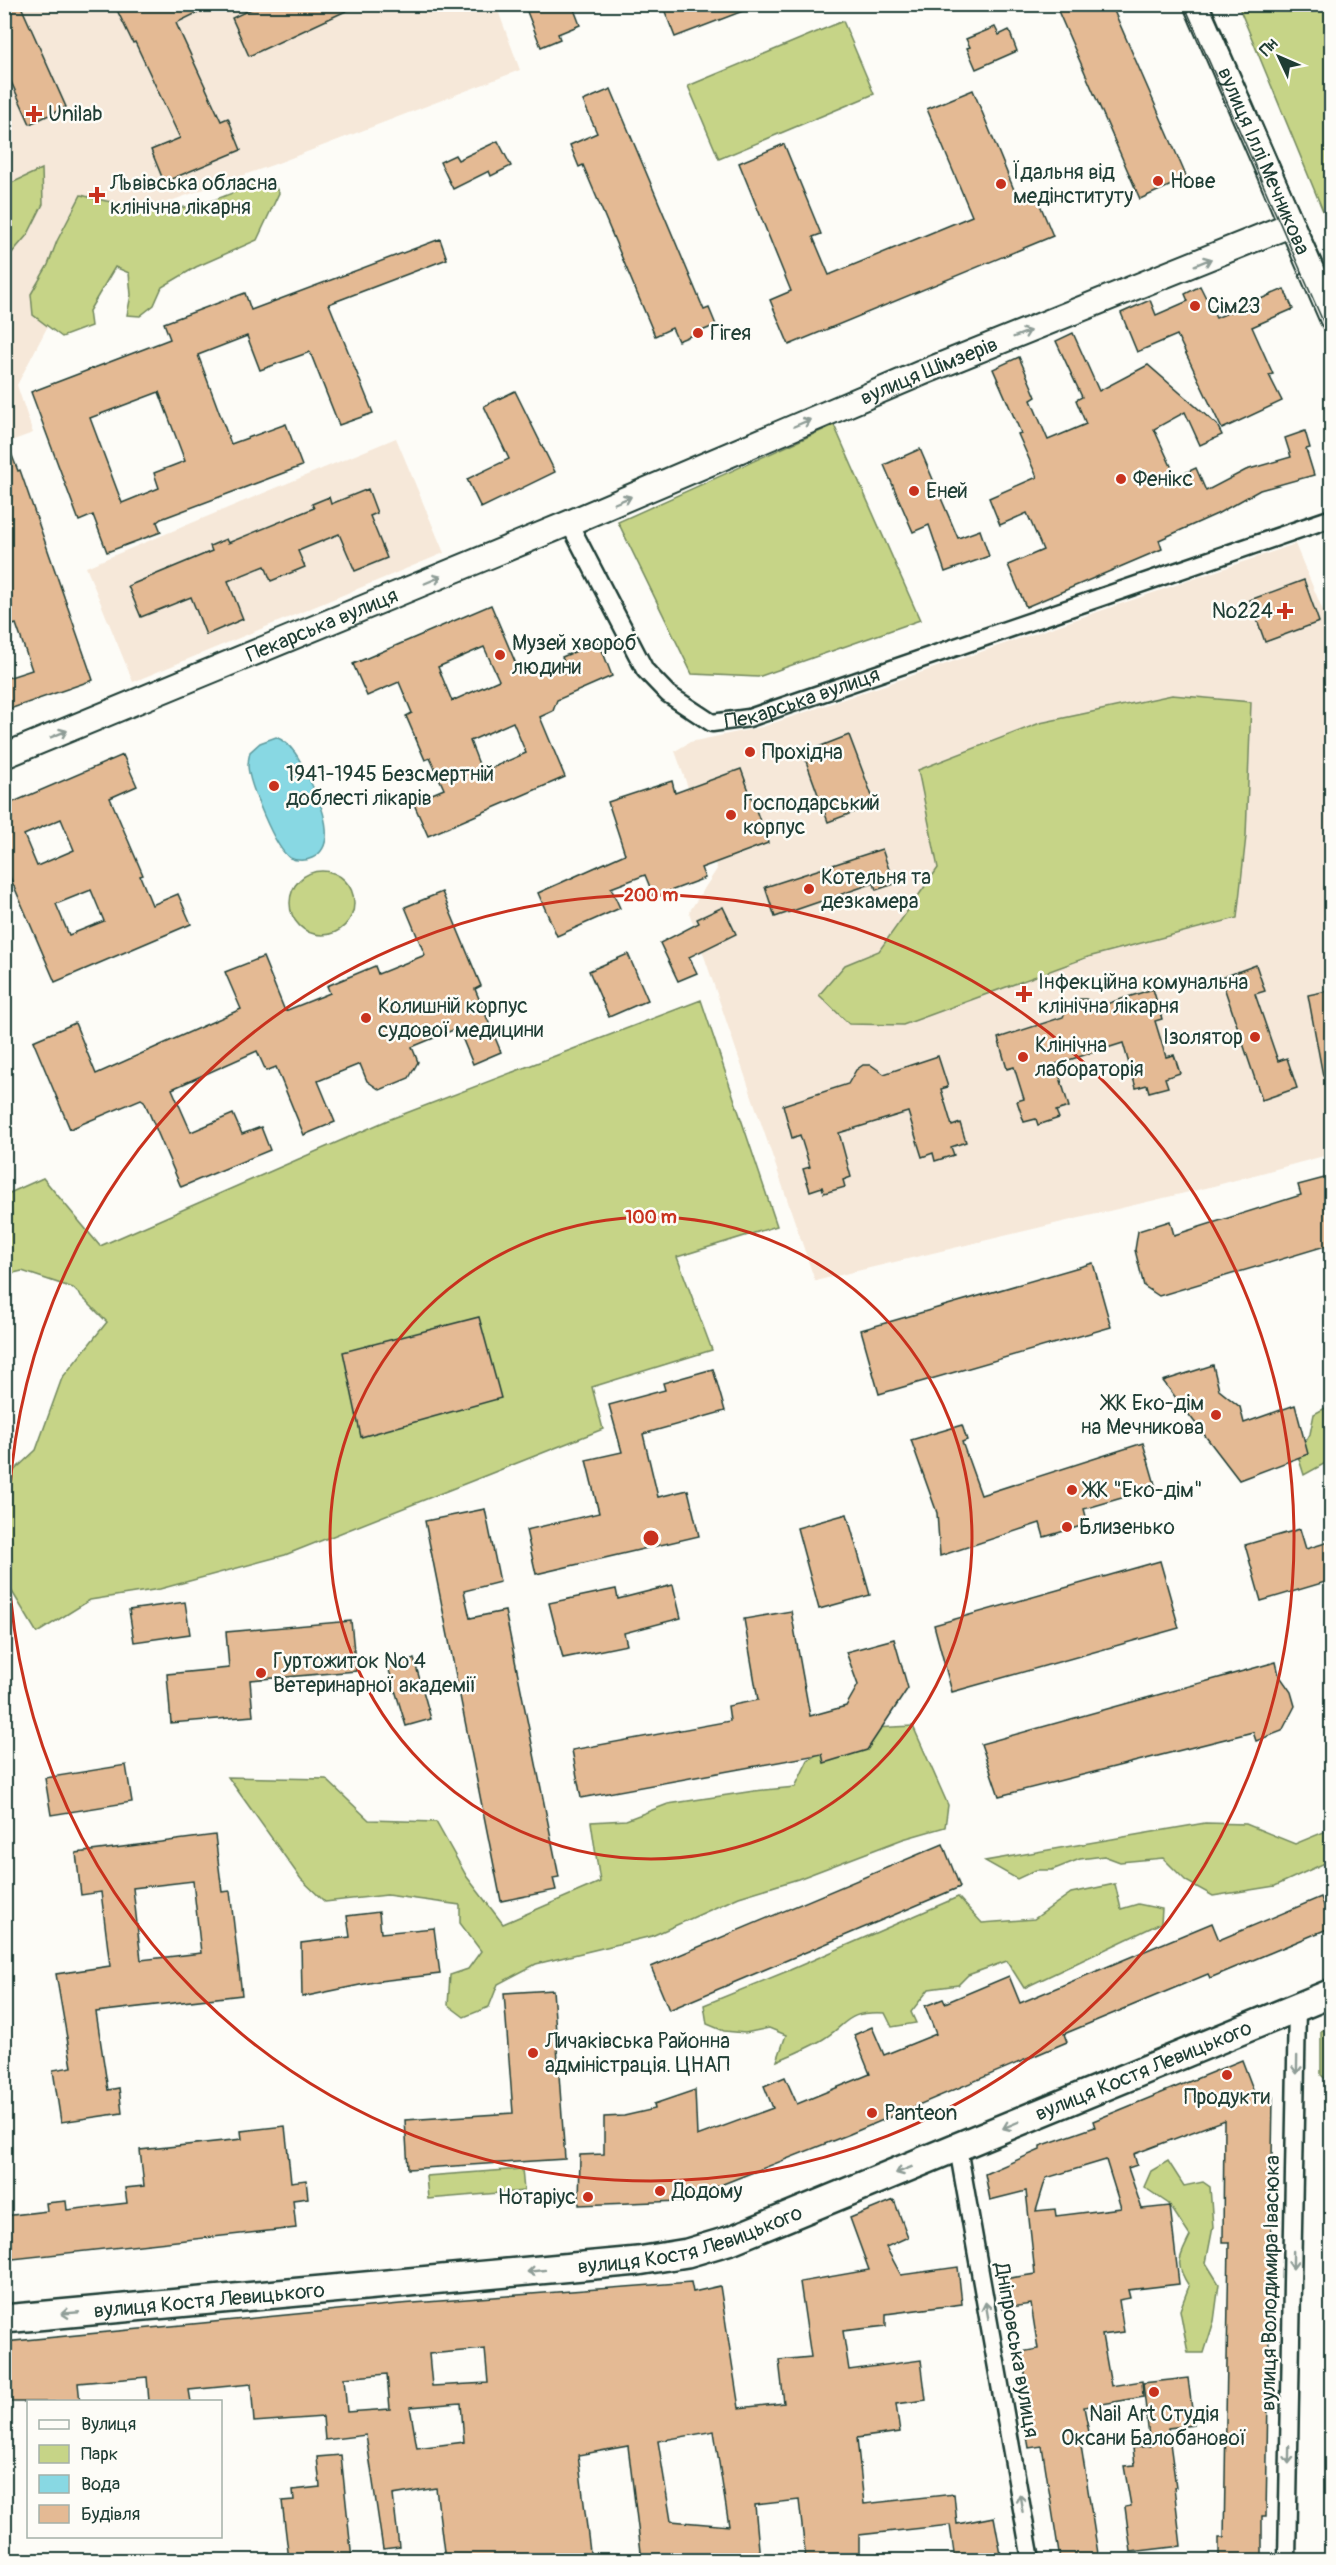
<svg xmlns="http://www.w3.org/2000/svg" width="1336" height="2565" font-family="Pangolin,sans-serif">
<style>
.built{fill:#f6e8d9}
.green{fill:#c6d487;stroke:#72885e;stroke-width:1.5}
.water{fill:#88d8e3;stroke:#5e9a9d;stroke-width:1.5}
.building{fill:#e4ba94;stroke:#1f3d34;stroke-width:1.5;fill-rule:evenodd}
.lines{fill:none;stroke-linecap:round;stroke-linejoin:round}
.street-casing{stroke:#1f3d34;stroke-width:21}
.secondary-casing{stroke:#1f3d34;stroke-width:28}
.primary-casing{stroke:#1f3d34;stroke-width:32}
.street{stroke:#fdfcf7;stroke-width:16}
.secondary{stroke:#fdfcf7;stroke-width:24}
.primary{stroke:#fdfcf7;stroke-width:27}
.tram{stroke:#1f3d34;stroke-width:1.5}
.oneway{stroke:#8e9c96}
.ring{fill:none;stroke:#c8321e;stroke-width:3}
.poi-dot{fill:#c8321e;stroke:#fdfcf7;stroke-width:2}
.labels{text-anchor:middle;stroke-width:5;stroke-linejoin:round;paint-order:stroke}
.poi-label{font-size:21px;fill:#1f3d34;stroke:#fdfcf7;text-anchor:start}
.street-label{font-size:21px;fill:#1f3d34;stroke:#fdfcf7}
.centre{fill:#c8321e;stroke:#fdfcf7;stroke-width:3}
.ring-label{font-size:18px;text-anchor:middle;font-weight:bold;fill:#c8321e;stroke:#fdfcf7;stroke-width:5;stroke-linejoin:round;paint-order:stroke}
</style>
<rect width="100%" height="100%" fill="#fdfcf7"/>
<filter id="ink" filterUnits="userSpaceOnUse"><feTurbulence type="fractalNoise" baseFrequency=".0167" numOctaves="2"/><feDisplacementMap in="SourceGraphic" scale="12" xChannelSelector="R" yChannelSelector="G"/><feConvolveMatrix kernelMatrix="1 2 1 2 8 2 1 2 1" color-interpolation-filters="sRGB"/></filter>
<g filter="url(#ink)">
<g class="built">
<polygon points="4,5 496,5 520,70 278,163 100,226 17,385 33,433 5,443"/>
<polygon points="396,438 444,553 133,682 86,567"/>
<polygon points="1295,544 1331,630 1331,1154 1210,1187 815,1281 689,912 717,869 675,751 690,742 762,727"/>
</g>
<g class="green">
<polygon points="1238,5 1331,5 1331,231 1323,211"/>
<polygon points="843,21 874,94 719,159 688,86"/>
<polygon points="42,169 43,204 28,234 5,261 5,186"/>
<path d="M270,178L279,193L257,240L196,267L162,287L154,305L140,316L127,315L131,295L129,273L115,267L89,311L91,326L62,337L33,315L31,294L48,265L57,241L81,195C111,203 142,209 173,208C205,208 239,189 270,178Z"/>
<polygon points="834,425 920,620 758,677 692,674 618,522"/>
<polygon points="1172,695 1251,702 1246,836 1237,918 1088,957 903,1025 849,1024 819,995 845,965 879,951 938,868 918,770 1040,723"/>
<circle cx="322" cy="903" r="32"/>
<polygon points="701,1000 777,1226 677,1257 712,1350 592,1387 603,1429 285,1555 160,1589 90,1600 37,1633 5,1580 5,1479 36,1450 62,1378 107,1322 73,1288 22,1271 5,1275 5,1195 43,1178 100,1246 388,1120"/>
<polygon points="1331,1405 1331,1460 1304,1475 1298,1456 1310,1434 1314,1414"/>
<polygon points="913,1726 948,1805 945,1827 903,1839 798,1879 739,1897 652,1936 536,1964 498,1984 489,2007 464,2017 448,2005 450,1975 468,1969 481,1951 460,1923 460,1905 387,1895 325,1902 301,1879 228,1777 326,1779 369,1820 436,1822 467,1877 503,1924 600,1882 591,1822 626,1820 668,1804 754,1791 795,1787 808,1760 829,1747 873,1728"/>
<polygon points="1205,1823 1246,1824 1295,1844 1331,1829 1331,1863 1327,1862 1275,1886 1213,1896 1186,1881 1163,1858 1120,1862 1104,1856 1080,1859 1052,1870 1036,1870 1017,1879 985,1861"/>
<path d="M1115,1884L1121,1909L1138,1904L1162,1909L1161,1923L1024,1988L1007,1961L968,1975L958,1985L929,1989L911,2012L916,2023L892,2027L885,2013C843,2011 850,2024 820,2041C806,2049 791,2055 777,2061L786,2035L769,2028L745,2033L724,2031L707,2024L704,2005L790,1970L958,1897L982,1923L1034,1919L1071,1893Z"/>
<polygon points="1331,2027 1332,2027 1331,2084 1321,2075 1321,2031"/>
<path d="M1168,2161L1184,2186L1203,2182L1210,2187L1213,2227L1206,2263L1219,2284L1214,2321L1204,2353H1188L1180,2310L1189,2286C1174,2263 1179,2259 1190,2236L1169,2204L1144,2187L1151,2171Z"/>
<polygon points="522,2169 524,2191 428,2199 426,2176"/>
</g>
<path class="water" d="M276,737C295,745 302,765 311,783C321,802 339,846 312,858C306,861 296,861 290,858C275,849 249,783 248,766C248,761 249,756 250,752L260,743Z"/>
<g class="building">
<polygon points="4,4 20,4 66,107 30,124 4,66"/>
<polygon points="129,4 215,4 176,23 221,121 228,118 241,150 164,182 151,150 180,138 135,42 133,43 117,10"/>
<polygon points="262,4 361,4 249,56 232,18"/>
<polygon points="524,4 572,4 580,25 558,34 560,39 541,47"/>
<polygon points="662,4 756,4 756,6 675,37"/>
<polygon points="1055,4 1111,4 1187,178 1140,199"/>
<polygon points="995,27 999,35 1009,30 1017,51 976,69 967,48 970,47 966,39"/>
<polygon points="611,89 704,310 709,308 716,325 678,341 672,328 655,336 583,165 579,167 570,145 597,133 583,101"/>
<polygon points="973,90 1017,197 1034,190 1053,236 789,345 770,300 791,291 739,163 784,144 821,234 813,237 829,275 972,216 927,109"/>
<polygon points="498,141 511,166 491,176 489,171 453,189 440,162 455,155 458,160"/>
<path d="M440,239L447,259L329,304L373,413L339,425L310,352L260,370L247,336L198,355L231,444L286,424L302,466L161,519L157,522L161,532L107,552L93,515L79,521L31,392L170,339L164,323L245,293L251,310ZM159,392L185,461L154,473L159,488L122,503L90,418Z"/>
<polygon points="1200,286 1216,318 1284,289 1293,309 1252,327 1273,374 1269,375 1282,401 1222,429 1177,335 1137,352 1121,313 1150,300 1156,315 1188,301 1185,294"/>
<polygon points="1073,333 1099,391 1148,365 1217,425 1222,435 1200,445 1185,412 1154,429 1176,477 1196,468 1206,491 1246,470 1291,457 1285,438 1305,431 1310,448 1306,449 1314,475 1260,490 1217,514 1159,540 1162,549 1026,607 1008,565 1043,550 1027,513 1000,525 989,498 1037,477 1018,434 1021,433 993,369 1019,357 1036,397 1031,400 1048,440 1086,424 1076,400 1082,397 1056,341"/>
<polygon points="515,391 555,472 481,508 467,479 509,459 484,406"/>
<polygon points="6,440 18,471 20,470 93,680 4,711 4,679 32,670 16,624 4,628"/>
<polygon points="920,449 958,538 980,530 989,556 945,572 929,525 913,532 884,465"/>
<polygon points="368,489 377,513 370,516 387,558 355,571 339,534 298,551 305,567 271,581 265,566 228,581 243,619 206,635 191,597 141,617 128,586 212,551 210,546 226,539 228,543 314,508 312,504 329,497 331,504"/>
<polygon points="1304,580 1319,622 1265,642 1250,600"/>
<path d="M491,605L519,671L534,664L569,674L562,657L599,642L612,676L557,700L553,711L540,717L565,777L428,836L413,802L444,789L430,758L425,760L406,716L412,713L399,682L367,696L353,664ZM484,647L499,680L452,701L438,667ZM513,722L526,753L482,772L470,741Z"/>
<polygon points="849,735 875,804 828,822 803,753"/>
<path d="M123,755L137,786L110,798L143,875L140,876L152,905L178,894L191,924L55,982L4,863V806ZM61,819L74,850L37,866L24,835ZM91,890L104,921L69,935L56,904Z"/>
<polygon points="741,769 768,843 701,868 705,878 654,897 645,875 611,888 620,908 557,936 538,893 625,854 608,802 672,781 675,793"/>
<polygon points="882,849 894,884 876,890 874,883 775,917 765,887"/>
<polygon points="442,892 481,986 475,989 501,1052 473,1064 458,1028 412,1047 418,1062 409,1078 380,1090 367,1081 360,1064 318,1081 335,1122 304,1135 276,1067 266,1071 257,1051 172,1089 191,1132 233,1114 242,1134 261,1127 270,1150 181,1187 144,1101 141,1099 70,1129 33,1041 75,1023 96,1074 241,1009 225,972 263,957 285,1011 330,993 327,986 375,966 378,974 425,955 405,907"/>
<polygon points="723,907 736,934 689,957 697,973 678,981 660,943 699,923 697,919"/>
<polygon points="628,954 648,1000 609,1017 589,971"/>
<polygon points="1256,965 1265,991 1255,994 1278,1061 1287,1058 1297,1088 1262,1100 1221,978"/>
<polygon points="1153,989 1162,1019 1155,1021 1166,1057 1174,1055 1180,1073 1165,1078 1168,1087 1149,1092 1147,1085 1136,1088 1123,1043 1056,1064 1069,1107 1056,1111 1059,1118 1038,1125 1036,1119 1024,1122 1017,1101 1024,1099 1014,1067 1007,1069 998,1038 1063,1017 1067,1008 1079,999 1086,999 1100,1006"/>
<polygon points="1332,990 1332,1075 1323,1076 1308,995"/>
<polygon points="938,1056 948,1087 941,1089 952,1126 960,1123 966,1142 951,1147 954,1155 935,1161 933,1153 922,1157 908,1112 839,1133 851,1177 843,1180 845,1187 824,1193 822,1187 810,1191 803,1169 810,1167 800,1135 792,1138 783,1105 848,1084 856,1070 863,1065 871,1065 884,1074"/>
<polygon points="1332,1176 1332,1244 1159,1296 1144,1286 1135,1250 1138,1231 1170,1221 1174,1235 1301,1195 1298,1185"/>
<polygon points="1093,1263 1111,1327 879,1394 861,1330"/>
<polygon points="479,1317 501,1398 361,1437 343,1352"/>
<polygon points="1213,1365 1219,1390 1240,1407 1244,1423 1295,1405 1308,1454 1239,1480 1163,1381"/>
<polygon points="713,1369 725,1411 643,1434 658,1497 688,1490 699,1536 536,1574 526,1530 599,1513 586,1460 622,1452 609,1405 665,1390 663,1383"/>
<polygon points="962,1425 967,1440 962,1442 981,1495 1143,1443 1156,1488 1084,1509 1088,1524 1044,1537 1040,1523 940,1556 937,1513 911,1440"/>
<polygon points="485,1509 500,1582 464,1591 470,1618 505,1611 559,1877 553,1878 556,1890 501,1901 425,1521"/>
<polygon points="847,1514 870,1595 819,1609 797,1528"/>
<polygon points="1300,1529 1306,1549 1332,1541 1332,1580 1261,1601 1245,1545"/>
<polygon points="1160,1561 1179,1628 952,1692 934,1625"/>
<polygon points="673,1585 681,1618 624,1633 627,1645 563,1658 549,1603 616,1589 618,1599"/>
<polygon points="185,1602 190,1634 134,1642 129,1610"/>
<polygon points="791,1611 810,1716 846,1706 858,1685 846,1652 894,1639 908,1688 867,1750 824,1763 822,1754 581,1798 572,1750 730,1721 728,1706 758,1700 744,1619"/>
<polygon points="351,1621 356,1671 250,1680 253,1716 171,1723 167,1674 229,1668 226,1632"/>
<polygon points="414,1659 431,1719 406,1726 388,1667"/>
<polygon points="1276,1662 1279,1675 1291,1692 1295,1706 1282,1731 1256,1741 1253,1732 999,1796 981,1744"/>
<polygon points="126,1765 132,1802 51,1815 45,1778"/>
<path d="M215,1835L222,1892L230,1891L242,1995L96,2012L108,2090L119,2088L122,2113L61,2122L53,2070L72,2067L56,1974L110,1966L101,1892L81,1895L76,1853ZM193,1881L201,1953L141,1960L133,1888Z"/>
<polygon points="943,1844 960,1887 669,2010 651,1967"/>
<polygon points="1321,1897 1332,1927 1210,1978 1208,1974 1064,2034 1067,2042 850,2134 680,2201 579,2205 580,2155 604,2154 604,2117 624,2116 655,2109 654,2104 695,2090 697,2136 773,2108 764,2086 785,2077 797,2104 870,2074 854,2035 872,2027 884,2055 936,2034 925,2006 943,1999 945,2003 1009,1976 1020,2003 1212,1923 1219,1940"/>
<polygon points="379,1912 381,1933 434,1928 440,1974 379,1981 302,1997 301,1943 350,1937 347,1916"/>
<polygon points="553,1990 565,2159 408,2169 405,2120 513,2113 504,1993"/>
<path d="M1242,2060L1256,2097H1273L1266,2516H1262V2560H1219V2538H1224L1229,2242H1223L1224,2120L1134,2154L1137,2165L1128,2168L1142,2209L1170,2206L1179,2284L1128,2290L1130,2298L1119,2300L1124,2332L1102,2335L1111,2386L1142,2381L1143,2397L1084,2407L1090,2437L1080,2439L1099,2560H1060L1042,2446L1029,2448L1021,2402L1030,2400L1021,2352L1038,2349L1031,2304L1003,2308L998,2280L1035,2274L1026,2191L990,2200L985,2174L1040,2150V2146L1095,2127L1093,2121ZM1106,2160L1121,2208L1056,2216L1055,2209L1036,2211L1046,2178Z"/>
<polygon points="285,2126 291,2182 306,2180 308,2198 293,2200 296,2228 4,2260 4,2216 47,2211 46,2203 66,2201 67,2210 127,2203 125,2188 144,2186 140,2150 242,2139 241,2131"/>
<path d="M894,2200L908,2237L886,2247L901,2275L958,2267L962,2304L886,2314V2326L843,2331L849,2370L921,2360L926,2400L896,2404L900,2432L857,2438L864,2504L954,2494L957,2524L994,2517L1002,2560H955L950,2525L859,2535V2560H806L799,2500L755,2505L760,2560H642L628,2446L578,2455L591,2560H445L436,2488L393,2495L399,2547L383,2549L366,2435L325,2440L323,2417L254,2422L251,2384L189,2390L191,2402H149L147,2377L78,2383L80,2402H4V2342L400,2304L691,2282L693,2292L720,2286L739,2408L784,2403L779,2360L811,2357L800,2282L869,2270L850,2218ZM485,2349L488,2383L432,2386L429,2354ZM387,2374L390,2409L347,2412L344,2378ZM461,2403L464,2442L417,2448L410,2407ZM714,2431L729,2526L671,2521L658,2441Z"/>
<polygon points="1188,2378 1194,2425 1168,2428 1176,2487 1174,2487 1181,2546 1131,2552 1125,2507 1131,2506 1124,2466 1135,2465 1133,2448 1150,2446 1143,2383"/>
<polygon points="341,2455 352,2560 289,2560 282,2501 294,2500 293,2490 320,2487 317,2457"/>
</g>
<g class="lines">
<defs>
<g id="street">
<path id="s1" d="M569,523L645,670L668,694L712,723L749,718L1332,518"/>
<polyline points="958,2148 1031,2560"/>
<polyline points="1287,2560 1297,2007"/>
</g>
<g id="secondary">
<path id="s2" d="M1196,4L1332,318"/>
<path id="s3" d="M4,756L569,523L924,372L1290,225"/>
</g>
<g id="primary">
<path id="s4" d="M4,2319L638,2261L687,2253L731,2240L1332,1993"/>
</g>
</defs>
<use href="#street" class="street-casing"/>
<use href="#secondary" class="secondary-casing"/>
<use href="#primary" class="primary-casing"/>
<use href="#street" class="street"/>
<use href="#secondary" class="secondary"/>
<use href="#primary" class="primary"/>
<g class="tram">
<polyline points="1184,4 1332,342"/>
<polyline points="1209,4 1332,283"/>
</g>
</g>
<defs><path id="oneway-shaft" d="M-6 0H5M1.5-3L5.5 0L1.5 3" fill="none" stroke-width="1.6" stroke-linecap="round" stroke-linejoin="round" transform="scale(1.5)"/></defs>
<g class="oneway">
<use href="#oneway-shaft" transform="translate(1203 262) rotate(-22)"/>
<use href="#oneway-shaft" transform="translate(1022 334) rotate(-21)"/>
<use href="#oneway-shaft" transform="translate(802 423) rotate(-23)"/>
<use href="#oneway-shaft" transform="translate(623 500) rotate(-23)"/>
<use href="#oneway-shaft" transform="translate(433 580) rotate(-23)"/>
<use href="#oneway-shaft" transform="translate(59 734) rotate(-22)"/>
<use href="#oneway-shaft" transform="translate(1297 2065) rotate(91)"/>
<use href="#oneway-shaft" transform="translate(1011 2125) rotate(157)"/>
<use href="#oneway-shaft" transform="translate(904 2170) rotate(158)"/>
<use href="#oneway-shaft" transform="translate(1293 2260) rotate(91)"/>
<use href="#oneway-shaft" transform="translate(536 2271) rotate(174)"/>
<use href="#oneway-shaft" transform="translate(987 2311) rotate(-100)"/>
<use href="#oneway-shaft" transform="translate(70 2313) rotate(175)"/>
<use href="#oneway-shaft" transform="translate(1289 2455) rotate(91)"/>
<use href="#oneway-shaft" transform="translate(1021 2503) rotate(-100)"/>
</g>
</g>
<g class="ring">
<circle cx="651" cy="1538" r="321"/>
<circle cx="651" cy="1538" r="643"/>
</g>
<g class="poi-dot">
<path d="M31 105h6v6h6v6h-6v6h-6v-6h-6v-6h6z"/>
<circle cx="1158" cy="181" r="6"/>
<circle cx="1001" cy="184" r="6"/>
<path d="M94 186h6v6h6v6h-6v6h-6v-6h-6v-6h6z"/>
<circle cx="1195" cy="306" r="6"/>
<circle cx="698" cy="333" r="6"/>
<circle cx="1121" cy="479" r="6"/>
<circle cx="914" cy="491" r="6"/>
<path d="M1282 602h6v6h6v6h-6v6h-6v-6h-6v-6h6z"/>
<circle cx="500" cy="655" r="6"/>
<circle cx="750" cy="752" r="6"/>
<circle cx="274" cy="786" r="6"/>
<circle cx="731" cy="815" r="6"/>
<circle cx="809" cy="889" r="6"/>
<path d="M1021 985h6v6h6v6h-6v6h-6v-6h-6v-6h6z"/>
<circle cx="366" cy="1018" r="6"/>
<circle cx="1255" cy="1037" r="6"/>
<circle cx="1023" cy="1057" r="6"/>
<circle cx="1216" cy="1415" r="6"/>
<circle cx="1072" cy="1490" r="6"/>
<circle cx="1067" cy="1527" r="6"/>
<circle cx="261" cy="1673" r="6"/>
<circle cx="533" cy="2053" r="6"/>
<circle cx="1227" cy="2075" r="6"/>
<circle cx="872" cy="2113" r="6"/>
<circle cx="660" cy="2191" r="6"/>
<circle cx="588" cy="2197" r="6"/>
<circle cx="1154" cy="2392" r="6"/>
</g>
<g class="labels">
<g class="poi-label">
<text x="48" y="121">Unilab</text>
<text x="1013" y="179">Їдальня від<tspan x="1013" dy="24">медінституту</tspan></text>
<text x="1170" y="188">Нове</text>
<text x="110" y="190">Львівська обласна<tspan x="110" dy="24">клінічна лікарня</tspan></text>
<text x="1207" y="313">Сім23</text>
<text x="710" y="340">Гігея</text>
<text x="1133" y="486">Фенікс</text>
<text x="926" y="498">Еней</text>
<text x="1273" y="618" text-anchor="end">№224</text>
<text x="512" y="650">Музей хвороб<tspan x="512" dy="24">людини</tspan></text>
<text x="762" y="759">Прохідна</text>
<text x="286" y="781">1941-1945 Безсмертній<tspan x="286" dy="24">доблесті лікарів</tspan></text>
<text x="743" y="810">Господарський<tspan x="743" dy="24">корпус</tspan></text>
<text x="821" y="884">Котельня та<tspan x="821" dy="24">дезкамера</tspan></text>
<text x="1038" y="989">Інфекційна комунальна<tspan x="1038" dy="24">клінічна лікарня</tspan></text>
<text x="378" y="1013">Колишній корпус<tspan x="378" dy="24">судової медицини</tspan></text>
<text x="1243" y="1044" text-anchor="end">Ізолятор</text>
<text x="1035" y="1052">Клінічна<tspan x="1035" dy="24">лабораторія</tspan></text>
<text x="1204" y="1410" text-anchor="end">ЖК Еко-дім<tspan x="1204" dy="24">на Мечникова</tspan></text>
<text x="1084" y="1497">ЖК "Еко-дім"</text>
<text x="1079" y="1534">Близенько</text>
<text x="273" y="1668">Гуртожиток № 4<tspan x="273" dy="24">Ветеринарної академії</tspan></text>
<text x="545" y="2048">Личаківська Районна<tspan x="545" dy="24">адміністрація. ЦНАП</tspan></text>
<text x="1227" y="2104" text-anchor="middle">Продукти</text>
<text x="884" y="2120">Panteon</text>
<text x="672" y="2198">Додому</text>
<text x="576" y="2204" text-anchor="end">Нотаріус</text>
<text x="1154" y="2421" text-anchor="middle">Nail Art Студія<tspan x="1154" dy="24">Оксани Балобанової</tspan></text>
</g>
<g class="street-label">
<text dy="7" stroke="none"><textPath href="#s2" startOffset="171">вулиця Іллі Мечникова</textPath></text>
<text dy="7" stroke="none"><textPath href="#s3" startOffset="1002">вулиця Шімзерів</textPath></text>
<text dy="7" stroke="none"><textPath href="#s3" startOffset="344">Пекарська вулиця</textPath></text>
<text dy="7" stroke="none"><textPath href="#s1" startOffset="345">Пекарська вулиця</textPath></text>
<text dy="7" stroke="none"><textPath href="#s4" startOffset="1178">вулиця Костя Левицького</textPath></text>
<text dy="7" stroke="none"><textPath href="#s4" startOffset="692">вулиця Костя Левицького</textPath></text>
<text transform="translate(1270 2283) rotate(-89)" y="7">вулиця Володимира Івасюка</text>
<text dy="7" stroke="none"><textPath href="#s4" startOffset="206">вулиця Костя Левицького</textPath></text>
<text transform="translate(1017 2350) rotate(80)" y="7">Дніпровська вулиця</text>
</g>
</g>
<circle cx="651" cy="1538" r="9" class="centre"/>
<g class="ring-label">
<text x="651" y="901">200 m</text>
<text x="651" y="1223">100 m</text>
</g>
<rect width="1336" height="2565" fill="none" stroke="#fdfcf7" stroke-width="24"/>
<rect x="12" y="12" width="1312" height="2541" fill="none" stroke="#1f3d34" stroke-width="2" filter="url(#ink)"/>
<rect x="27" y="2400" width="195" height="138" fill="#fdfcf7" stroke="#a4b0a9" stroke-width="1.5"/>
<rect x="39" y="2420" width="30" height="9" fill="#fdfcf7" stroke="#a4b0a9" stroke-width="1.5"/>
<text x="81" y="2430" font-size="18" fill="#1f3d34">Вулиця</text>
<rect x="39" y="2445" width="30" height="18" fill="#c6d487" stroke="#a4b0a9" stroke-width="1.5"/>
<text x="81" y="2460" font-size="18" fill="#1f3d34">Парк</text>
<rect x="39" y="2475" width="30" height="18" fill="#88d8e3" stroke="#a4b0a9" stroke-width="1.5"/>
<text x="81" y="2490" font-size="18" fill="#1f3d34">Вода</text>
<rect x="39" y="2505" width="30" height="18" fill="#e4ba94" stroke="#a4b0a9" stroke-width="1.5"/>
<text x="81" y="2520" font-size="18" fill="#1f3d34">Будівля</text>
<g transform="translate(1279 57) rotate(314)" stroke="#fdfcf7" stroke-width="4.5" paint-order="stroke">
<path d="M0-4.5L10 22L0 15L-10 22Z" fill="#1f3d34"/>
<text y="-9" font-size="16" font-weight="bold" text-anchor="middle" fill="#1f3d34">Пн</text>
</g>
</svg>
